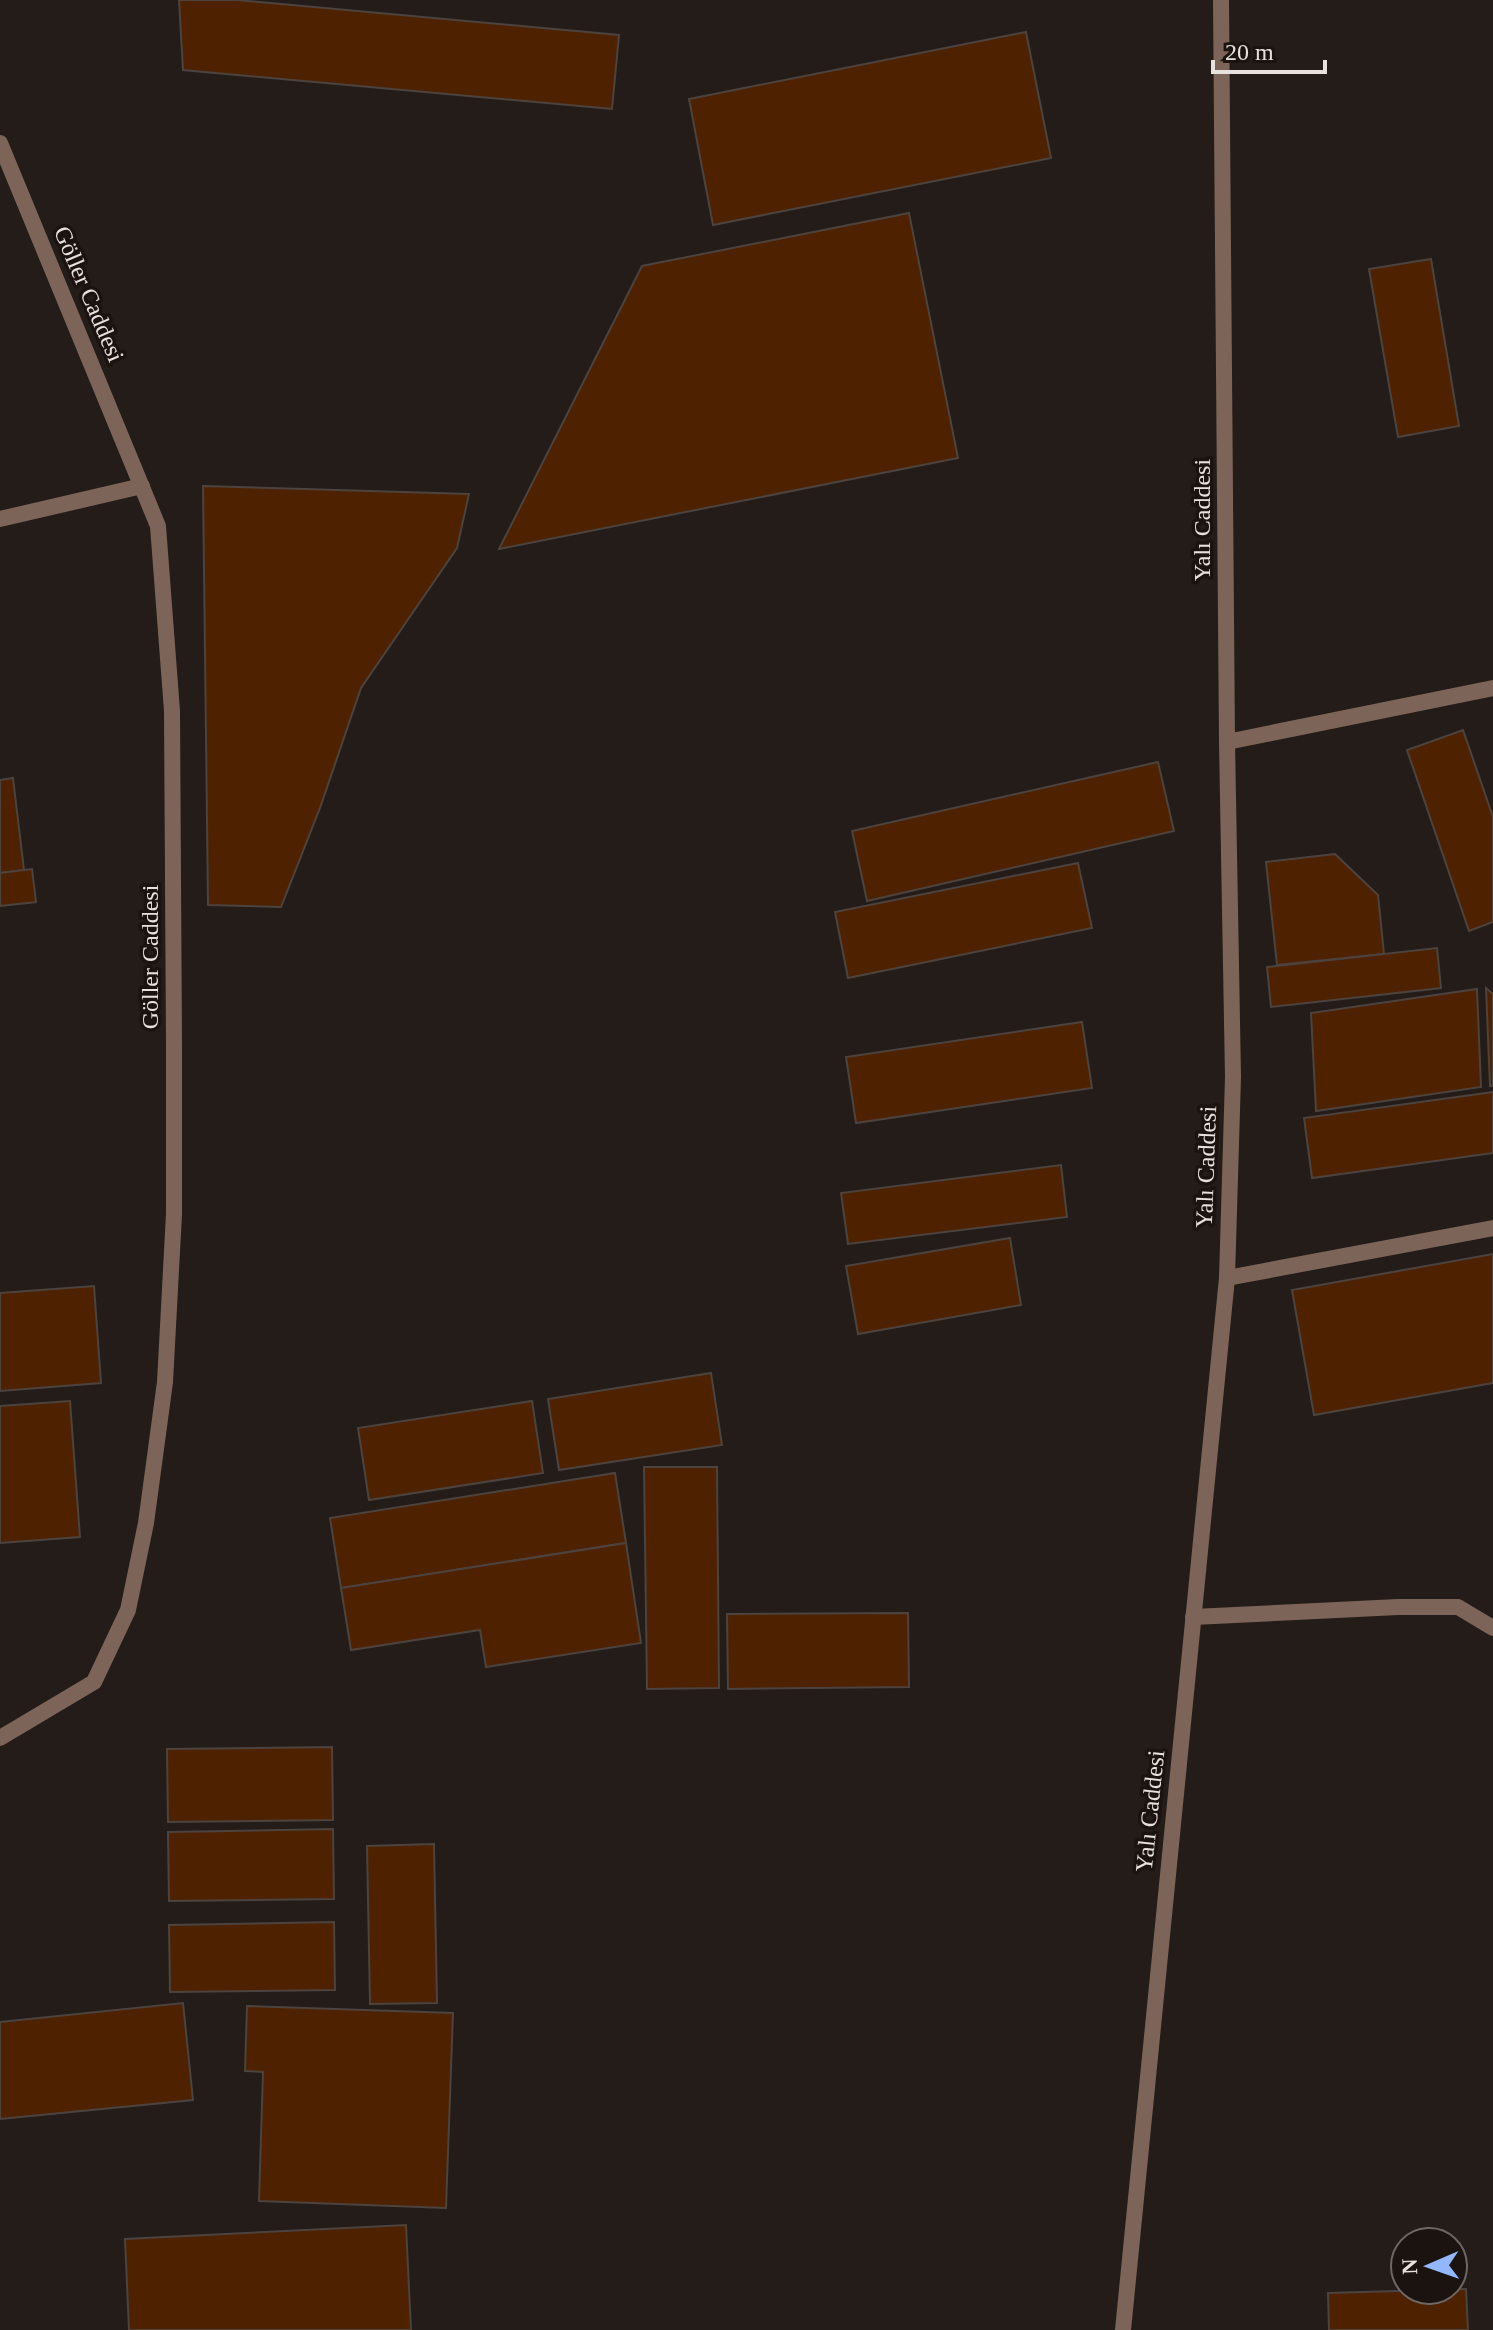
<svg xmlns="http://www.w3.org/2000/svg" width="1493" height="2330" font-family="Georgia,serif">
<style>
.building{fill:#4e2200;stroke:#4c433e;stroke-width:2}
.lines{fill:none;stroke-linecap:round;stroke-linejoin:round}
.minor{stroke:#7c6558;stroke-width:16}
.tertiary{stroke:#7c6558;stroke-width:16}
.labels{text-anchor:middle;stroke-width:7;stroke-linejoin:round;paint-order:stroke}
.street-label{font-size:24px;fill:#e8e2df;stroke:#1b130f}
</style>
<rect width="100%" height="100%" fill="#241c18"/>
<g class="building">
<polygon points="179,0 237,0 619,35 612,109 183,70"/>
<polygon points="1026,32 1051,158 713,225 689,99"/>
<polygon points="909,213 958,458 499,549 642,266"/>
<polygon points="1431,259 1459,426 1398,437 1369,269"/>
<polygon points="203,486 469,494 457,548 361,688 320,808 281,907 208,905"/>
<polygon points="1463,730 1493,817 1493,922 1469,931 1407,750"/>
<polygon points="1158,762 1174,831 867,901 852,831"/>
<polygon points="13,778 24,870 0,873 0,780"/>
<polygon points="1335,854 1378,895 1384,954 1277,965 1266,862"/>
<polygon points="1078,863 1092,928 848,978 835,912"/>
<polygon points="32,869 36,902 0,906 0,873"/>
<polygon points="1437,948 1441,988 1271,1007 1267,967"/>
<polygon points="1486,988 1493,994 1493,1086 1490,1086"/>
<polygon points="1477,989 1481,1087 1316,1111 1311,1013"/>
<polygon points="1082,1022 1092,1088 856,1123 846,1057"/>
<polygon points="1493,1092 1493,1153 1312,1178 1304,1118"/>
<polygon points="1061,1165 1067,1217 848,1244 841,1193"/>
<polygon points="1010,1238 1021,1305 858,1334 846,1266"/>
<polygon points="1493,1254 1493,1383 1314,1415 1292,1290"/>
<polygon points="94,1286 101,1383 0,1391 0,1293"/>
<polygon points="711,1373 722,1445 559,1470 548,1399"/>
<polygon points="70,1401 80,1537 0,1543 0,1406"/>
<polygon points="532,1401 543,1473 369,1500 358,1428"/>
<polygon points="644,1467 717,1467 719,1688 647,1689"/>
<polygon points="615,1473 626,1543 341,1588 330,1518"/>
<polygon points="626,1543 641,1643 486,1667 480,1630 351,1650 341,1588"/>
<polygon points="908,1613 909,1687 728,1689 727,1614"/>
<polygon points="332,1747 333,1820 168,1822 167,1749"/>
<polygon points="333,1829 334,1899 169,1901 168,1832"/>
<polygon points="434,1844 437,2003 370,2004 367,1846"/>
<polygon points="334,1922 335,1990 170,1992 169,1925"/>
<polygon points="183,2003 193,2100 0,2119 0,2022"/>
<polygon points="247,2006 453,2013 446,2208 259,2201 263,2072 245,2071"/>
<polygon points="406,2225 411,2330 129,2330 125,2239"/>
<polygon points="1466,2289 1468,2330 1329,2330 1328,2293"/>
</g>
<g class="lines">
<g class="minor">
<polyline points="0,143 158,526 172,711 174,1044 174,1214 165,1382 146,1523 128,1610 94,1682 0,1738"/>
<polyline points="0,519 142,486"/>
<polyline points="1227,742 1493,688"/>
<polyline points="1227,1278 1493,1228"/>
<polyline points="1193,1617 1398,1607 1458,1607 1493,1628"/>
</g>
<polyline class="tertiary" points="1123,2330 1227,1278 1233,1077 1227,742 1221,0"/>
</g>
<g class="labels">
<g class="street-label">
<text transform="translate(89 294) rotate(67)" y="8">Göller Caddesi</text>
<text transform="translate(1202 520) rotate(-90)" y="8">Yalı Caddesi</text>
<text transform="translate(150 957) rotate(-90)" y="8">Göller Caddesi</text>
<text transform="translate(1206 1167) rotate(-88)" y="8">Yalı Caddesi</text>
<text transform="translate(1150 1811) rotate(-84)" y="8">Yalı Caddesi</text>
</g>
</g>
<g transform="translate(1429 2266) rotate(268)"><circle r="38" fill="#1b130f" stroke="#6d6662" stroke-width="2"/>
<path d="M0-6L14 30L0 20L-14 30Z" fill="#92b7fd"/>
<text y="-12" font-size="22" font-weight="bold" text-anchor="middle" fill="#e8e2df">N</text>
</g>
<path d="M1213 60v12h112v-12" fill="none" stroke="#e8e2df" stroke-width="4"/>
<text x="1225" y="60" font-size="24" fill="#e8e2df" stroke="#1b130f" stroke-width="6" paint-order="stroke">20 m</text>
</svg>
